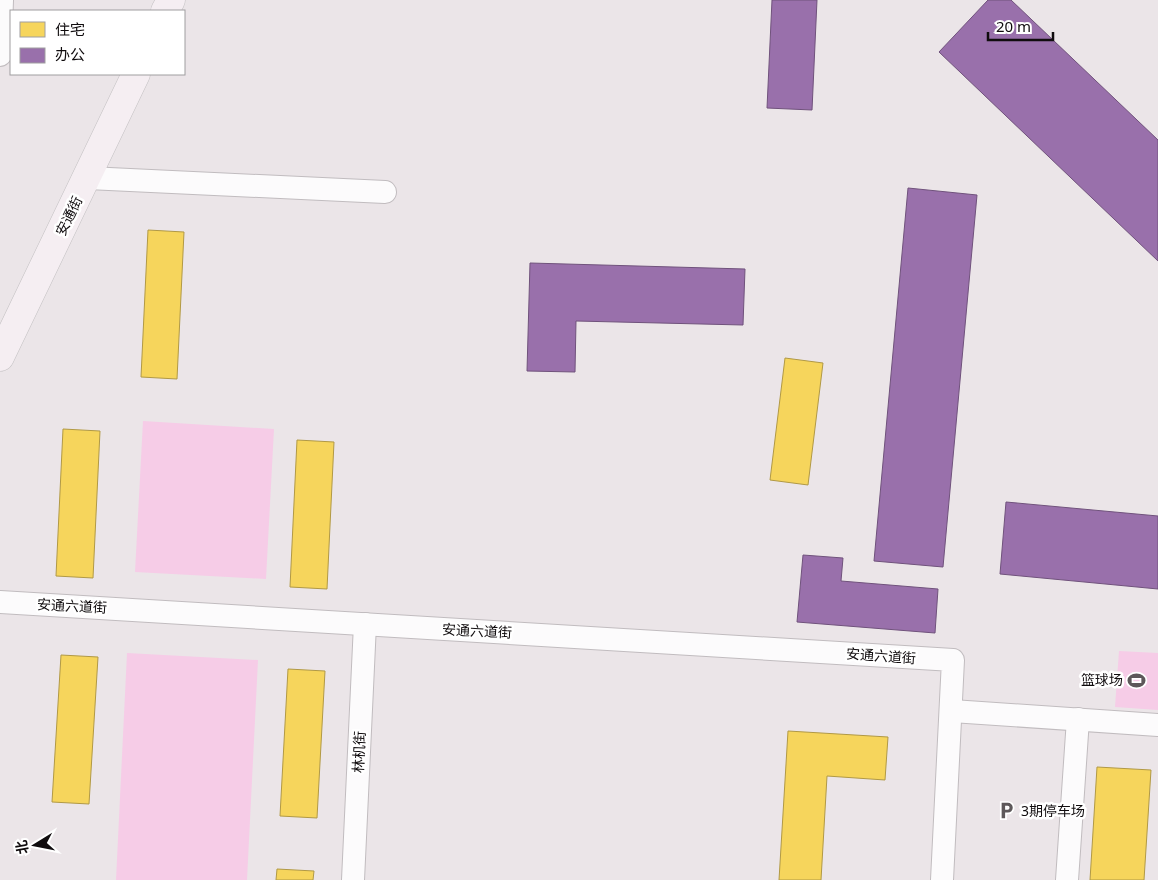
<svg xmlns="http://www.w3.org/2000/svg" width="1158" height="880" font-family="'Noto Sans','Noto Sans SC',sans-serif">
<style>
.green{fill:#f6cce7}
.homes{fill:#f6d55c;stroke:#b19945}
.offices{fill:#9970ab;stroke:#70527c}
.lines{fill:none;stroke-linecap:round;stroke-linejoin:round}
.minor-casing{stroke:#c1bcbf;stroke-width:24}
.major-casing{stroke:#c3c0c2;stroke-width:29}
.minor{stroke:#fcfbfc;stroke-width:22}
.major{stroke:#f5eef2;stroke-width:28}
.labels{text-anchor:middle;stroke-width:5;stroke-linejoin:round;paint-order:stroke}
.street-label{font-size:14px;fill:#100c0e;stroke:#fff}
.poi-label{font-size:14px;fill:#100c0e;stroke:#fff;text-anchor:end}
</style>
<rect width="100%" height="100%" fill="#ebe5e8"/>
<g class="green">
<polygon points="143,421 274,429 266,579 135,572"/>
<polygon points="1119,651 1158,653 1158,710 1115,707"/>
<polygon points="127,653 258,660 247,880 116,880"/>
</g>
<g class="homes">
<polygon points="148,230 184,232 177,379 141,377"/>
<polygon points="785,358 823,363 808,485 770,480"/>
<polygon points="63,429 100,431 93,578 56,576"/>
<polygon points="297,440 334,442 327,589 290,587"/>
<polygon points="61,655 98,657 89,804 52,802"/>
<polygon points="288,669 325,671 317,818 280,816"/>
<polygon points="788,731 888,737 885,780 827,776 821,880 779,880"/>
<polygon points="1097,767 1151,770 1144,880 1090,880"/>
<polygon points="277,869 314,871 313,880 276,880"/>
</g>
<g class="offices">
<polygon points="772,0 817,0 812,110 767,108"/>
<polygon points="988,0 1011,0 1158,140 1158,261 939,52"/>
<polygon points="908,188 977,195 943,567 874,561"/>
<polygon points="530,263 745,269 743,325 576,321 575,372 527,371"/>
<polygon points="1006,502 1158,516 1158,589 1000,574"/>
<polygon points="803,555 843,558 841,581 938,589 935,633 797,622"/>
</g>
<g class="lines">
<defs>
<g id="minor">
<polyline points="0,55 2,0"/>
<polyline points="88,178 385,192"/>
<polyline points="0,602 953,660 942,880"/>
<polyline points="952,711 1158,725"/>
<polyline points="353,880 365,624"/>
<polyline points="1067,880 1078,719"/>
</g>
<g id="major">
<polyline points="165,11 171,0"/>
<polyline points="0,357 136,74"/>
</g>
</defs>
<use href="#minor" class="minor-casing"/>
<use href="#major" class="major-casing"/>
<use href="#minor" class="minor"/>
<use href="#major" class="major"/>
</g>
<defs>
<symbol id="stadium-bare" viewBox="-9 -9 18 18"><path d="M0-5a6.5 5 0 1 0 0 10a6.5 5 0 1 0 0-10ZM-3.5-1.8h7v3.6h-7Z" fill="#5d585a" stroke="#fff" stroke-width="2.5" paint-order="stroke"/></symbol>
<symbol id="parking-bare" viewBox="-9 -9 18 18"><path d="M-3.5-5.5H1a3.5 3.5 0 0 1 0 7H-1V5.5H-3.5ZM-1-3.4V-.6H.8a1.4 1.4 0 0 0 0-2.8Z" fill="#5d585a" stroke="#fff" stroke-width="2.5" paint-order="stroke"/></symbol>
</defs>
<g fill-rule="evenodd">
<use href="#stadium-bare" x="1124" y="668" width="25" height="25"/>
<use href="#parking-bare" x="994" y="798" width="25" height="25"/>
</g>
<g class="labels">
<g class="street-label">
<text transform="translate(69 216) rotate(-64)" y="5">安通街</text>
<text transform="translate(72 606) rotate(3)" y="5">安通六道街</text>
<text transform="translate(477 631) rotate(3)" y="5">安通六道街</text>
<text transform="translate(881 656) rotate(4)" y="5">安通六道街</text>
<text transform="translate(359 752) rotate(-87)" y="5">林机街</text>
</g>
<g class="poi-label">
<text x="1123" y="685">篮球场</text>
<text x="1021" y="816" text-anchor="start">3期停车场</text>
</g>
</g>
<rect x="10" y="10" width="175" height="65" fill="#ffffff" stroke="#9f9e9f"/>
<rect x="20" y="22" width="25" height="15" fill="#f6d55c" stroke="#9f9e9f"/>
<text x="55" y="35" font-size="15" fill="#100c0e">住宅</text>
<rect x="20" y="48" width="25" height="15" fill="#9970ab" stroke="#9f9e9f"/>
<text x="55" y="60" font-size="15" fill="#100c0e">办公</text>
<g transform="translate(35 845) rotate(260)" stroke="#ffffff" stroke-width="4" paint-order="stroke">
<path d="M0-4L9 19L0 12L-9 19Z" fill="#100c0e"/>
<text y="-8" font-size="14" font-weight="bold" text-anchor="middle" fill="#100c0e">北</text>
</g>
<path d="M988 32v8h65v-8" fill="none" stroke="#100c0e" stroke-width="2.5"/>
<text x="996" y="32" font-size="15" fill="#100c0e" stroke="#ffffff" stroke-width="4" paint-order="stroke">20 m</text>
</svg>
